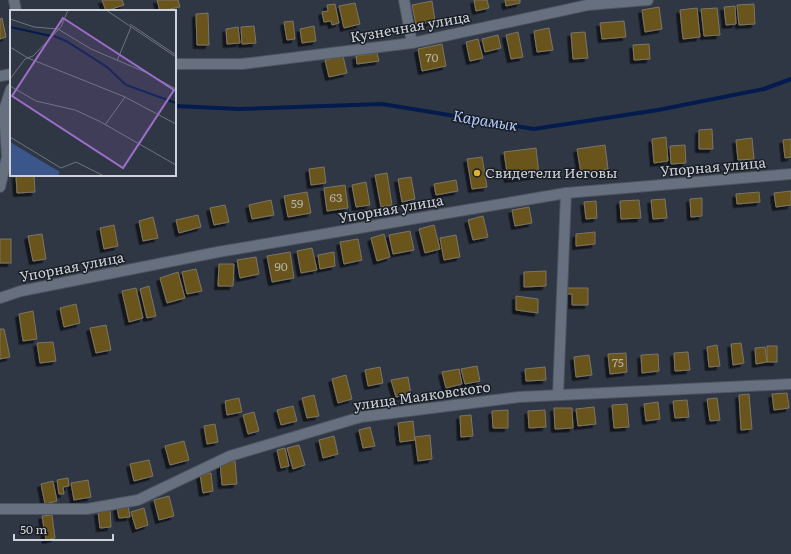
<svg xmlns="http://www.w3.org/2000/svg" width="791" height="554" font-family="Literata,serif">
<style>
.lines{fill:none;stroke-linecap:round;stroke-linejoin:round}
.stream{stroke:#031b4d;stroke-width:4}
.building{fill:#69541c;stroke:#7c7565;filter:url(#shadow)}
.minor-casing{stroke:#4e545f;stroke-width:12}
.tertiary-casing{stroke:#4e545f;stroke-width:12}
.minor{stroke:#67707f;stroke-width:10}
.tertiary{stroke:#67707f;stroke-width:10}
.poi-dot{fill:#deb133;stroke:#1a1e24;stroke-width:1.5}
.labels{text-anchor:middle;stroke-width:3;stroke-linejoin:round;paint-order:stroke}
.number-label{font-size:12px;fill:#b4b2ab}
.street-label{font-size:14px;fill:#cdd2db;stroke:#1a1e24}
.poi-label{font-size:14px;fill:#cdd2db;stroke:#1a1e24;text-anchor:start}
.water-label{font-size:15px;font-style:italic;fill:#b0cbfd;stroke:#1a1e24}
.inset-river{fill:none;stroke:#031b4d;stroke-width:2}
.inset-road{fill:none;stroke:#6e7480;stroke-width:1}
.view{fill:#9c6eca;fill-opacity:0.15;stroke:#9c6eca;stroke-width:2}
.inset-edge{fill:none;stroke:#cdd2db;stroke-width:2}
</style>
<defs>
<filter id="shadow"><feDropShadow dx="-3.5" dy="3.5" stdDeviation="0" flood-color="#0009"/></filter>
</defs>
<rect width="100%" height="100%" fill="#2f3644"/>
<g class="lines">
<polyline class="stream" points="175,106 239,109 382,104 534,129 658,110 764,89 791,79"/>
</g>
<g class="building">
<polygon points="102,0 122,0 124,5 106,11"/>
<polygon points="157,0 178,0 180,7 160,11"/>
<polygon points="474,0 487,0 489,8 476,11"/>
<polygon points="505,0 520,0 520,3 506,6"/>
<polygon points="432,1 435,21 416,25 412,5"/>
<polygon points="355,3 360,24 344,28 339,6"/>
<polygon points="335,4 339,23 332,25 331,21 324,22 322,12 328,11 327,5"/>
<polygon points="754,4 755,24 739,25 737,5"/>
<polygon points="735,6 736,24 726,25 724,7"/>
<polygon points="659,7 662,29 645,32 642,10"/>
<polygon points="697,8 700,37 683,39 680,10"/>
<polygon points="717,8 720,35 704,36 701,9"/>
<polygon points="208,13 209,45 197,45 196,14"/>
<polygon points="2,18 6,37 0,39 0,19"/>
<polygon points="293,21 295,39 287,40 284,22"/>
<polygon points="624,21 626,37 602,39 600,23"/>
<polygon points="254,26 256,43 242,44 241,27"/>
<polygon points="314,26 316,41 302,43 300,29"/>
<polygon points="238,27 240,43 227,44 226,29"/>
<polygon points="549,28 553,50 537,52 534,31"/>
<polygon points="518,32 523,57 511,59 506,35"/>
<polygon points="585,32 588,58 573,59 571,33"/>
<polygon points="498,35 501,48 485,52 482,39"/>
<polygon points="478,39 483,58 470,61 466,42"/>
<polygon points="442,44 446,66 422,71 418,49"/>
<polygon points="649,44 650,59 634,60 633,45"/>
<polygon points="377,53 379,61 357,64 356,56"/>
<polygon points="343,56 347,73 329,77 325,60"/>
<polygon points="712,129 713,149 699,149 699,130"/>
<polygon points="666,137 668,161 654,163 652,139"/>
<polygon points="752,138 754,159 738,160 736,140"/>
<polygon points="791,139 791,157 785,158 783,140"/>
<polygon points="605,145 608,169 581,173 577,149"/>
<polygon points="685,145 686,163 671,164 670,146"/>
<polygon points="536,148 539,175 508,179 504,152"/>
<polygon points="482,157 487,187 472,189 467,159"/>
<polygon points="324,167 326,183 311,185 309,169"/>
<polygon points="387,173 392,205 381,207 375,175"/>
<polygon points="16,175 34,175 35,192 17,193"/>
<polygon points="411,177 415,199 402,202 398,179"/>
<polygon points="456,180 458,191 436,195 434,184"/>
<polygon points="366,182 370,205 356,207 352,185"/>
<polygon points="345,185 348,208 327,211 324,188"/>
<polygon points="791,191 791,205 776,207 774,193"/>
<polygon points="307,192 311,213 288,217 284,196"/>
<polygon points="759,192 760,202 737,204 736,194"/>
<polygon points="702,198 702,216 691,217 690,199"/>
<polygon points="665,199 667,218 653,219 651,200"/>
<polygon points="271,200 274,215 252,219 249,205"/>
<polygon points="639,200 641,218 621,219 620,201"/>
<polygon points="596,201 597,218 586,219 584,202"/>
<polygon points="225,205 229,222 214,225 210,208"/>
<polygon points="529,207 532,223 515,226 512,210"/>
<polygon points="198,215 201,227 179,233 176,220"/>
<polygon points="483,216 488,237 473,240 468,220"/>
<polygon points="153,217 158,238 143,241 139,221"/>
<polygon points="114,225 118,246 104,249 100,228"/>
<polygon points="434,225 440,249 425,253 419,229"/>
<polygon points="410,231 414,250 393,254 389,235"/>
<polygon points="595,232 595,244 576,246 576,234"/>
<polygon points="42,234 46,259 33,261 28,236"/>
<polygon points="384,234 390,257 377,261 371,238"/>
<polygon points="456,235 460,257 444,260 440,238"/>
<rect x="0" y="239" width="11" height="24"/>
<polygon points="358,239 362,260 344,264 340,242"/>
<polygon points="312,248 317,270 301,273 297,251"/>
<polygon points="290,252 294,278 272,282 267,256"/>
<polygon points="334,252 335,266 320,269 318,255"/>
<polygon points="256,257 259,274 240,278 237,260"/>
<polygon points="219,264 234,264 233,286 218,286"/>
<polygon points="196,269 202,291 187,294 182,272"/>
<polygon points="546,271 546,286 524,287 524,272"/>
<polygon points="178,272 185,298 167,303 160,278"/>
<polygon points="149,286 156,316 147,318 140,289"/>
<polygon points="136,288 143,318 129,322 122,291"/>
<polygon points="567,288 588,288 588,305 572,305 572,294 567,294"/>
<polygon points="516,296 538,299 538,313 516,310"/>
<polygon points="76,304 80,323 64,327 60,308"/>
<polygon points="33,311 37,339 23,341 19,314"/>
<polygon points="106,325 111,350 96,353 90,328"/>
<polygon points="0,329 4,329 10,357 0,359"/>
<polygon points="53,342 56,361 40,363 37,343"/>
<polygon points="741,343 744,363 733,365 731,344"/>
<polygon points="717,345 720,366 709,367 707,347"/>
<rect x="767" y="346" width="10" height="16"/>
<polygon points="765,347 767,362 756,364 755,348"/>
<polygon points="688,352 690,370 675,371 674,353"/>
<polygon points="626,353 627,372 610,374 608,354"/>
<polygon points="658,354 659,371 642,373 641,355"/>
<polygon points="589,355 592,375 576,377 574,357"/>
<polygon points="477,366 480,381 465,384 461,369"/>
<polygon points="380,367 383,383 368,386 365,370"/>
<polygon points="545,367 546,380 526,381 525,369"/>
<polygon points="459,369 462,384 446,388 442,372"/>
<polygon points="346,375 352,399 338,403 332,379"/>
<polygon points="408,377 411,394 396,397 391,380"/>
<polygon points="787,393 789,408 774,410 772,394"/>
<polygon points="749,394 752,429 741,430 739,395"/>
<polygon points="314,395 319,416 307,418 302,398"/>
<polygon points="239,398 242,412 227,415 225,401"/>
<polygon points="717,398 720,420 710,421 707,399"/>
<polygon points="687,400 689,417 675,418 673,401"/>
<polygon points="658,402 660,419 646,421 644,404"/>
<polygon points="627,404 629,427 614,428 612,405"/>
<polygon points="293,406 297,421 281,425 277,410"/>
<polygon points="594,407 596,424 578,426 576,409"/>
<polygon points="554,408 572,408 573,428 555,429"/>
<polygon points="508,410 508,428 493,428 492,411"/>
<polygon points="545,410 546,427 529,428 528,411"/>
<polygon points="254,412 259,431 248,434 243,415"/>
<polygon points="471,415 473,436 461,437 460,416"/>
<polygon points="413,421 415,440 400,442 398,423"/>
<polygon points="215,424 218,442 207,444 204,426"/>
<polygon points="370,427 375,446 363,448 359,430"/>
<polygon points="430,435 432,459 418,461 415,437"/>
<polygon points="334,436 338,454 323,458 319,440"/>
<polygon points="184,441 189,460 170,465 165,446"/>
<polygon points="299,445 305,465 293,469 287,448"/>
<polygon points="285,448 289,466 281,468 277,450"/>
<polygon points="149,460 153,476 134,481 130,464"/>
<polygon points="235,461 237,484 222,485 220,462"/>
<polygon points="211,473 213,491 203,493 200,474"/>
<polygon points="68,478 69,486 63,487 64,494 59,494 57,480"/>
<polygon points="88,480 91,497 74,500 71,483"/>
<polygon points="53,481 57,501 45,504 41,484"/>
<polygon points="169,496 174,516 159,520 154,500"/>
<polygon points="128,505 130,517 119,518 117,507"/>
<polygon points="144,508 148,525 136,529 131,512"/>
<polygon points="110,510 111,527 100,528 98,512"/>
<polygon points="52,515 55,538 46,540 42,516"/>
</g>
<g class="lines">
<defs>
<g id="minor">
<polyline points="404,0 412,43"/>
<polyline points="175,64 242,64 412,43 588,5 648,0"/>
<polyline points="0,76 11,74"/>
<polyline points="0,298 21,291 218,252 566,193 791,174"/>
<polyline points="558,395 566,193"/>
<polyline points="0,509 87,509 138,500 230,456 361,417 519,397 791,384"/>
</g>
<g id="tertiary">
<polyline points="14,0 16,11"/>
<polyline points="0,187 7,157 4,110 11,89"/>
</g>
</defs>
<use href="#minor" class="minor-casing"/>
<use href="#tertiary" class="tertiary-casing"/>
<use href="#minor" class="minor"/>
<use href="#tertiary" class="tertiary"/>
</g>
<circle class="poi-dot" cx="477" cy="173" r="4"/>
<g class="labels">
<g class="number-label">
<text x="432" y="62">70</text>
<text x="336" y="202">63</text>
<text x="297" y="208">59</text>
<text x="281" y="271">90</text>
<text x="618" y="367">75</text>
</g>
<g class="street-label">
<text transform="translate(410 27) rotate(-10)" y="5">Кузнечная улица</text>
<text transform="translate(713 167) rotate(-5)" y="5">Упорная улица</text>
<text transform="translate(391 209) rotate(-10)" y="5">Упорная улица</text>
<text transform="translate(72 267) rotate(-11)" y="5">Упорная улица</text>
<text transform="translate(422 396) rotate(-8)" y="5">улица Маяковского</text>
</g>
<g class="poi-label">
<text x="485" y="178">Свидетели Иеговы</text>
</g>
<g class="water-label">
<text transform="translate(485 121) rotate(9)" y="5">Карамык</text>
</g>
</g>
<g transform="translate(10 10)">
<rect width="166" height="166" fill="#2f3644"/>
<path d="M0,132L50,162L48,166H0Z" fill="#3a568a"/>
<path class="inset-river" d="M0,17L41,26M44,26L56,31L97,57L116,75L166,93"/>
<path class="inset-road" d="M96,0L166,47M0,9L24,17L48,19L81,39L135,62L166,79M120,14L166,45M0,37L18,48L115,87L166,114M107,51L121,17M0,69L15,49L23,46L51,17L58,0M0,76L26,91L65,100L89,111L166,155M95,115L115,87M0,127L51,158L66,152L94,166"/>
<path class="view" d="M53,8L164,80L113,158L2,86Z"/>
<rect width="166" height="166" class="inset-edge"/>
</g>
<path d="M14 534v6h99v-6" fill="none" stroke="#cdd2db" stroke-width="2"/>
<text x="20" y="534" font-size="12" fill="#cdd2db" stroke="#1a1e24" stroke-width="3" paint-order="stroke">50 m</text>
</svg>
